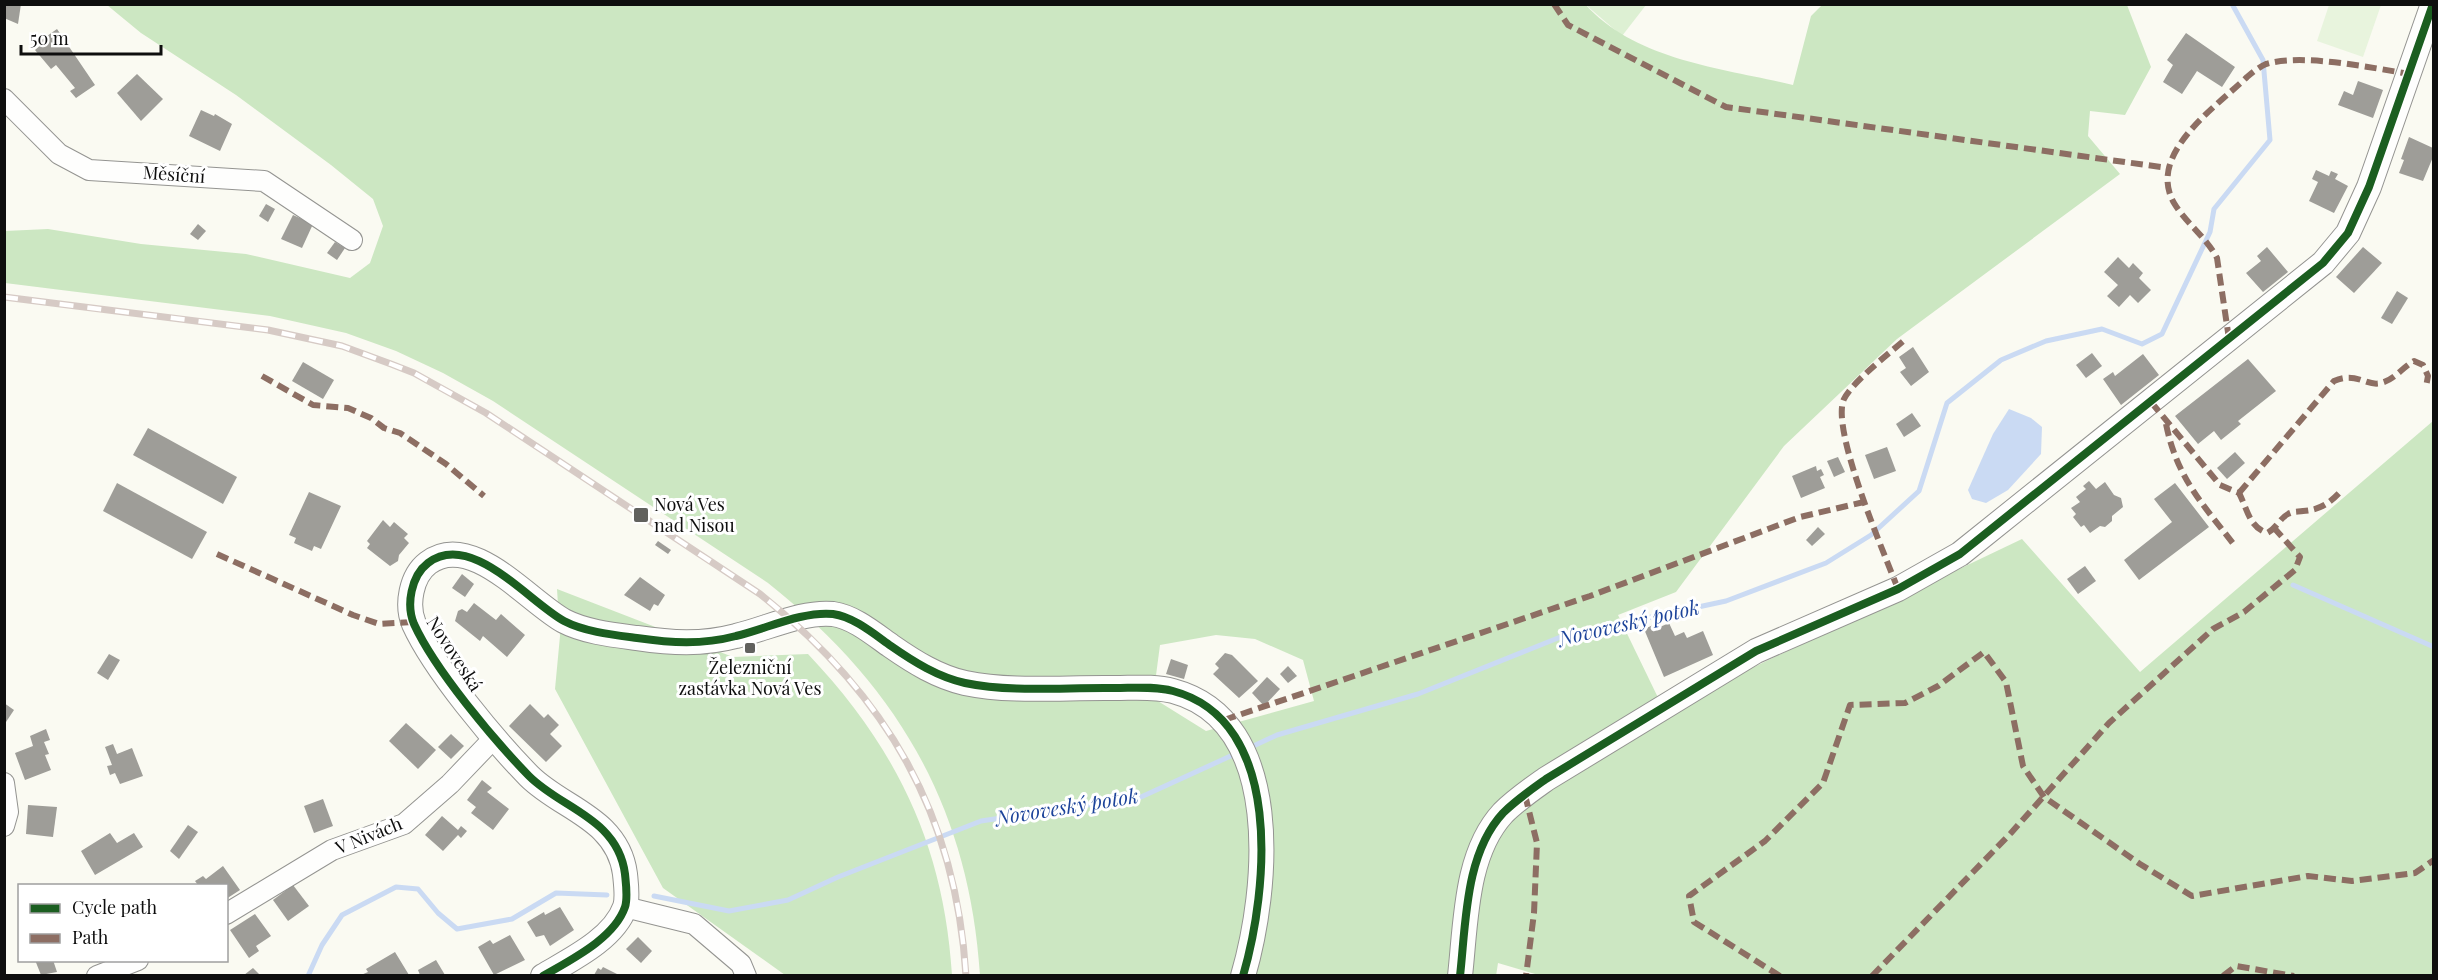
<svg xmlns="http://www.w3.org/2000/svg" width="2438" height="980" font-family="'Playfair Display',serif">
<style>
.green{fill:#ddf0d3}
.forest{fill:#cce7c2;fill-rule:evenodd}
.pitch{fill:#e8f4dd}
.water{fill:#cadaf3}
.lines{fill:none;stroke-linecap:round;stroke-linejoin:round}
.stream{stroke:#cadaf3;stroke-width:5}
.building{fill:#9e9d98}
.minor-casing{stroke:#949491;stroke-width:22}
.tertiary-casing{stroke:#949491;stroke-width:26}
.minor{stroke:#fefefd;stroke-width:20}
.tertiary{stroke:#fefefd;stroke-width:24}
.rail-casing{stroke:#d6cac5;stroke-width:7}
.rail{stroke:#fff;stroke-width:4.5;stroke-dasharray:14;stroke-linecap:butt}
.quiet{stroke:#8d6e63;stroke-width:6;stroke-dasharray:12 6;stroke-linecap:butt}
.cycleway-casing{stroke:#fff;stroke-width:11}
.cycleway{stroke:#1b5e20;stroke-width:8}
.poi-dot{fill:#61615e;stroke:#fff;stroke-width:2}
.labels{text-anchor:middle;stroke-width:6;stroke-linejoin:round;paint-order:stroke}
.street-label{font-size:18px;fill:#0e0e0e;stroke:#fff}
.poi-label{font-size:18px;fill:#0e0e0e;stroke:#fff;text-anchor:start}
.water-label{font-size:20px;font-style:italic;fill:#1c439a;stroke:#fff}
</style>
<rect width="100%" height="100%" fill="#fafaf2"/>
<polygon class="green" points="1586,5 1646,5 1622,36"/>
<g class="forest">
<path d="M1585,4C1636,61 1723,68 1793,85L1811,16L1822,5H2127L2151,67L2125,115L2090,111L2088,136L2120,174L1897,339L1784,446L1676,592L1618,615L1664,710L2022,539L2140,672L2433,421V975L1542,976L1498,963L1496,976L980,975C969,808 898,686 768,583L493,401L443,373L396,351L346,333L270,316L5,283V231L48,229L141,244L246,254L350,278L370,263L383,226L373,199L331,165L236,95L141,33L107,5ZM1216,635L1255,639L1303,660L1314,701L1206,731L1153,698L1160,645Z"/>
<path d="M557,589L733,657L808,654C897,748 944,846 952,975H785L663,888L555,689L560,636Z"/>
</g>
<polygon class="pitch" points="2329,5 2381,5 2363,57 2317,41"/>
<polygon class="water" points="2009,409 2031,418 2042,427 2041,454 2008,490 1986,503 1972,499 1968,490 1993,434"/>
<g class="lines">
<g class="stream">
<polyline points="2293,585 2434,647"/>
<polyline points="1247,749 1277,735 1418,694 1563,636 1726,601 1826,563 1871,535 1919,491 1947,403 2001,360 2046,341 2102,329 2142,344 2162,334 2210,232 2214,209 2270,140 2263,60 2232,4"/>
<polyline points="654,896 729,911 788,900 838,877 981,821 1141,797 1235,754"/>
<polyline points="308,976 322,945 342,915 396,887 418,889 438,913 457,929 512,919 556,893 607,895"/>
</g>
</g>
<g class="building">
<polygon points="4,4 21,4 18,24 4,18"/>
<polygon points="57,29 95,85 76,98 70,91 75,88 56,65 51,69 35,50 42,44 40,41"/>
<polygon points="2186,33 2235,67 2222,87 2197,71 2182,94 2163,82 2173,65 2167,60"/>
<polygon points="137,74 163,99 141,121 117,93"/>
<polygon points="2358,81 2383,90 2373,118 2338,105 2344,91 2353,95"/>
<polygon points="201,110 214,116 215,114 232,124 220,151 189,136"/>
<polygon points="2409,137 2433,148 2433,157 2423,181 2399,173 2404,160 2401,159"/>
<polygon points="2316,170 2329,176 2331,171 2338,174 2335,179 2348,186 2334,213 2309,201 2318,182 2312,179"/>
<polygon points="266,204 275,209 268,222 259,216"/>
<polygon points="293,215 313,224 302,248 281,239"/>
<polygon points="198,224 206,231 198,240 190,234"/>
<polygon points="335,242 345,248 337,260 327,253"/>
<polygon points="2267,247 2288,272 2263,292 2246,273 2261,261 2257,256"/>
<polygon points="2363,247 2382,263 2354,293 2336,277"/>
<polygon points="2118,257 2129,268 2133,263 2143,273 2139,278 2151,290 2138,303 2130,295 2119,307 2107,296 2118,285 2104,272"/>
<polygon points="2397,291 2408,298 2392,324 2381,318"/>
<polygon points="1913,347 1929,372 1911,386 1900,372 1906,368 1899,357"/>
<polygon points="2092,353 2102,366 2086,378 2076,365"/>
<polygon points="2143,354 2159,375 2121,405 2103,379 2113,372 2115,376"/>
<polygon points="2248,359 2276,391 2238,421 2241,424 2221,440 2214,431 2198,444 2175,416"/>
<polygon points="303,362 334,380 323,399 292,381"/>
<polygon points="1912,413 1921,426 1904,437 1896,424"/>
<polygon points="148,428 237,477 223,504 133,455"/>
<polygon points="1887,447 1896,471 1874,479 1865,455"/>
<polygon points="2235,452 2245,463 2227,479 2217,468"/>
<polygon points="1838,457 1845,472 1834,477 1827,461"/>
<polygon points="1816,466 1817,471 1821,469 1824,475 1820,477 1825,488 1801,498 1792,476"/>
<polygon points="2089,481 2096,489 2105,482 2114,495 2121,498 2123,507 2112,516 2112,521 2105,527 2100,526 2090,533 2084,525 2081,527 2073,517 2076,514 2071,508 2080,502 2076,497 2086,489 2083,486"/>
<polygon points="117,483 207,532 192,559 103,511"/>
<polygon points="2175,483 2209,527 2139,580 2124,560 2172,522 2154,499"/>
<polygon points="309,492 341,506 321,549 314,546 312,551 294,543 296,538 289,535"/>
<polygon points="383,520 390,527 394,522 408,534 404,538 409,543 399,555 398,561 390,566 367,548 370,544 367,541"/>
<polygon points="1818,527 1825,534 1812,546 1806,540"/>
<polygon points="658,541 671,550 668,554 655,545"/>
<polygon points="2085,566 2096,581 2078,594 2067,579"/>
<polygon points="462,574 474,584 465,597 452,588"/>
<polygon points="640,577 665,595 658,606 654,604 650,611 624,595"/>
<polygon points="474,603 496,620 501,614 525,635 507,657 483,636 480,641 455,621 458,611 462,609 467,612"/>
<polygon points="1658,623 1660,627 1669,623 1675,636 1684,632 1687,638 1703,631 1713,655 1664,677 1644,629"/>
<polygon points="1225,653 1232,655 1258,681 1239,698 1213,674 1219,668 1215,664"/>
<polygon points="109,654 120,660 108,680 97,673"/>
<polygon points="1171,659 1188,665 1184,679 1166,674"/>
<polygon points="1288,666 1297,676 1288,683 1280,674"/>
<polygon points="1267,677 1280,689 1264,706 1252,693"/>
<polygon points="4,703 14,710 4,725"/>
<polygon points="530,704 544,718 548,714 559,725 550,734 562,746 546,762 509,726"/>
<polygon points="406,723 436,750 418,769 389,741"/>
<polygon points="46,729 50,740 44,742 49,754 45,755 51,770 25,780 15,753 33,746 30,736"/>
<polygon points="451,734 464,746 451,759 438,747"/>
<polygon points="113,744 117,754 132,748 143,776 120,784 115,773 110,775 107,766 112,765 105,747"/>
<polygon points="482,780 492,788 487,792 509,809 493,830 471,813 476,807 467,800"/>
<polygon points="323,799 333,826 314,833 304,806"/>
<polygon points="28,805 57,807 53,837 26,834"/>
<polygon points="442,816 458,830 461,826 467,831 461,838 458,835 443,851 425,835"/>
<polygon points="188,825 198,832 179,859 170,851"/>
<polygon points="110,833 117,843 134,833 143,847 95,875 81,851"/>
<polygon points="223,866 240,890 226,899 226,885 198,885 195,881 203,876 206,879"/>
<polygon points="293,885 309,906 288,921 273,900"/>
<polygon points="560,907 574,930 550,946 544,935 536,937 527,922 544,912 545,915"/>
<polygon points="255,914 271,936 256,946 259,951 249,958 230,930"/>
<polygon points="510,935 525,960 494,975 478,947 490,940 493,944"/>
<polygon points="638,937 652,951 641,963 626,949"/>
<polygon points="395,952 409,975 361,975 368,972 366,969"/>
<polygon points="35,960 53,960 57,972 41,975"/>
<polygon points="436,960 445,975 420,975 418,970"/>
<polygon points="603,967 619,975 594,975 598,968 601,970"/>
<polygon points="253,968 260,975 244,975"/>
</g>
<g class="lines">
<defs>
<g id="minor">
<polyline points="4,99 59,154 89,170 264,181 352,240"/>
<polyline points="4,783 8,812 4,826"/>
<polyline points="625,907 694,924 741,964 746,976"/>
<polyline points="226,914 332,850 404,824 450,784 495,737"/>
<polyline points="97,976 138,960"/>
</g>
<g id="tertiary">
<path d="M543,976C570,960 614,939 625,907C628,898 626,884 625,874C623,858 615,842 603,830C582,809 551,798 529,776C494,740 435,670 414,624C406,605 411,576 428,563C471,530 529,602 564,621C585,632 614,635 637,638C671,643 702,645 736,636C766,629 802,611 833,614C854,617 874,634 891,646C914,662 938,677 965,683C1013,693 1066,687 1115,688C1134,688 1154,686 1173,691C1285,721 1268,890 1243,976"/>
<path d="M1460,976C1466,923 1465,854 1503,813C1516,800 1532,789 1546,779L1756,651L1898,589L1960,554L2323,263L2348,233L2369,187L2433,4"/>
</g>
</defs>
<use href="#minor" class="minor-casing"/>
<use href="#tertiary" class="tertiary-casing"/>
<use href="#minor" class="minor"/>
<use href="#tertiary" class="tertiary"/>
<defs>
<path id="rail" d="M4,297L268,330L342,346L391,364L414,373L486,413L760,594C886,695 956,813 966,976"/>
</defs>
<use href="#rail" class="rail-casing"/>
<use href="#rail" class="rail"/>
<g class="quiet">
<polyline points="1554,4 1568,25 1726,107 2168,168"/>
<path d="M2229,339L2217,258C2206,237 2186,223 2174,203C2146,154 2216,107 2247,77C2253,72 2259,67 2266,64C2303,53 2372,68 2410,74"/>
<polyline points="262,376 313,405 348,408 371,418 384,428 400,433 446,464 484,496"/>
<path d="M2151,402L2220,485L2239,493C2247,508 2249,527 2267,533C2277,528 2279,519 2288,514C2293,511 2298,512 2303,511C2320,510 2330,503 2341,491"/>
<path d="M2166,424C2177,478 2202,503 2235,546"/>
<path d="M2239,493L2334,381C2357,371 2366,387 2381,383C2394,380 2402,368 2414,361L2423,365L2428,376L2426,387"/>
<polyline points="217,554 353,615 379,624 413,622"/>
<path d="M1898,589C1885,555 1830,429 1844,399C1852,382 1892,351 1907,338"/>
<polyline points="1224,720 1590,596 1800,517 1864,502"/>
<polyline points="1525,795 1537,843 1534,913 1526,976"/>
<polyline points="1780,976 1694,922 1689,896 1765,841 1823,783 1850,705 1905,703 1938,686 1984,652 2006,682 2023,766 2044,797 2140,864 2192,896 2308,876 2352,881 2415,873 2434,860"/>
<polyline points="1872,976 2011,833 2109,723 2213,629 2244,612 2295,570 2300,557 2275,529"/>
<polyline points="2223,976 2236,966 2294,976"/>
</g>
<defs>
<g id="cycleway">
<path d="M543,976C570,960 614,939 625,907C628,898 626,884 625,874C623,858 615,842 603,830C582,809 551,798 529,776C494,740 435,670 414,624C406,605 411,576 428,563C471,530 529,602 564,621C585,632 614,635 637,638C671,643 702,645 736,636C766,629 802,611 833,614C854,617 874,634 891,646C914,662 938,677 965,683C1013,693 1066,687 1115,688C1134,688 1154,686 1173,691C1285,721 1268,890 1243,976"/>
<path d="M1460,976C1466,923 1465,854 1503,813C1516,800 1532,789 1546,779L1756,651L1898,589L1960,554L2323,263L2348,233L2369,187L2433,4"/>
</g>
</defs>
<use href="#cycleway" class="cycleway-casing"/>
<use href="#cycleway" class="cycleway"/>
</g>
<g class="poi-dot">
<rect x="633" y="507" width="16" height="16" rx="3"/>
<rect x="744" y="642" width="12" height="12" rx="3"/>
</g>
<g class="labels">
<g class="street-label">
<text transform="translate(174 175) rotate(4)" y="6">Měsíční</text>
<text transform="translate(454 654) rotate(57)" y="6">Novoveská</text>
<text transform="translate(369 836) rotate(-22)" y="6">V Nivách</text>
</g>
<g class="poi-label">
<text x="654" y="511">Nová Ves<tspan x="654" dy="21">nad Nisou</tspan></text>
<text x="750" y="674" text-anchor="middle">Železniční<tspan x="750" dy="21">zastávka Nová Ves</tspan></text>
</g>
<g class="water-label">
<text transform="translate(1629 623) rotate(-13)" y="7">Novoveský potok</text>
<text transform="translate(1067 807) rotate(-9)" y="7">Novoveský potok</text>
</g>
</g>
<rect width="2438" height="980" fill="none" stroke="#0e0e0e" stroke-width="12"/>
<rect x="18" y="884" width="210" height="78" fill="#ffffff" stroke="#9f9f9f" stroke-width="1.5"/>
<rect x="30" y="904" width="30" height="9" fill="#1b5e20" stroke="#9f9f9f" stroke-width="1.5"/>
<text x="72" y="914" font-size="18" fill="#0e0e0e">Cycle path</text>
<rect x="30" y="934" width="30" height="9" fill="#8d6e63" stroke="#9f9f9f" stroke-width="1.5"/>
<text x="72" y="944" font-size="18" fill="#0e0e0e">Path</text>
<path d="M21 45v9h140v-9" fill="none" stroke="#0e0e0e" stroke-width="3"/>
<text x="30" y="45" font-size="18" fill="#0e0e0e" stroke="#ffffff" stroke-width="4.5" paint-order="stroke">50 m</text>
</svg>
